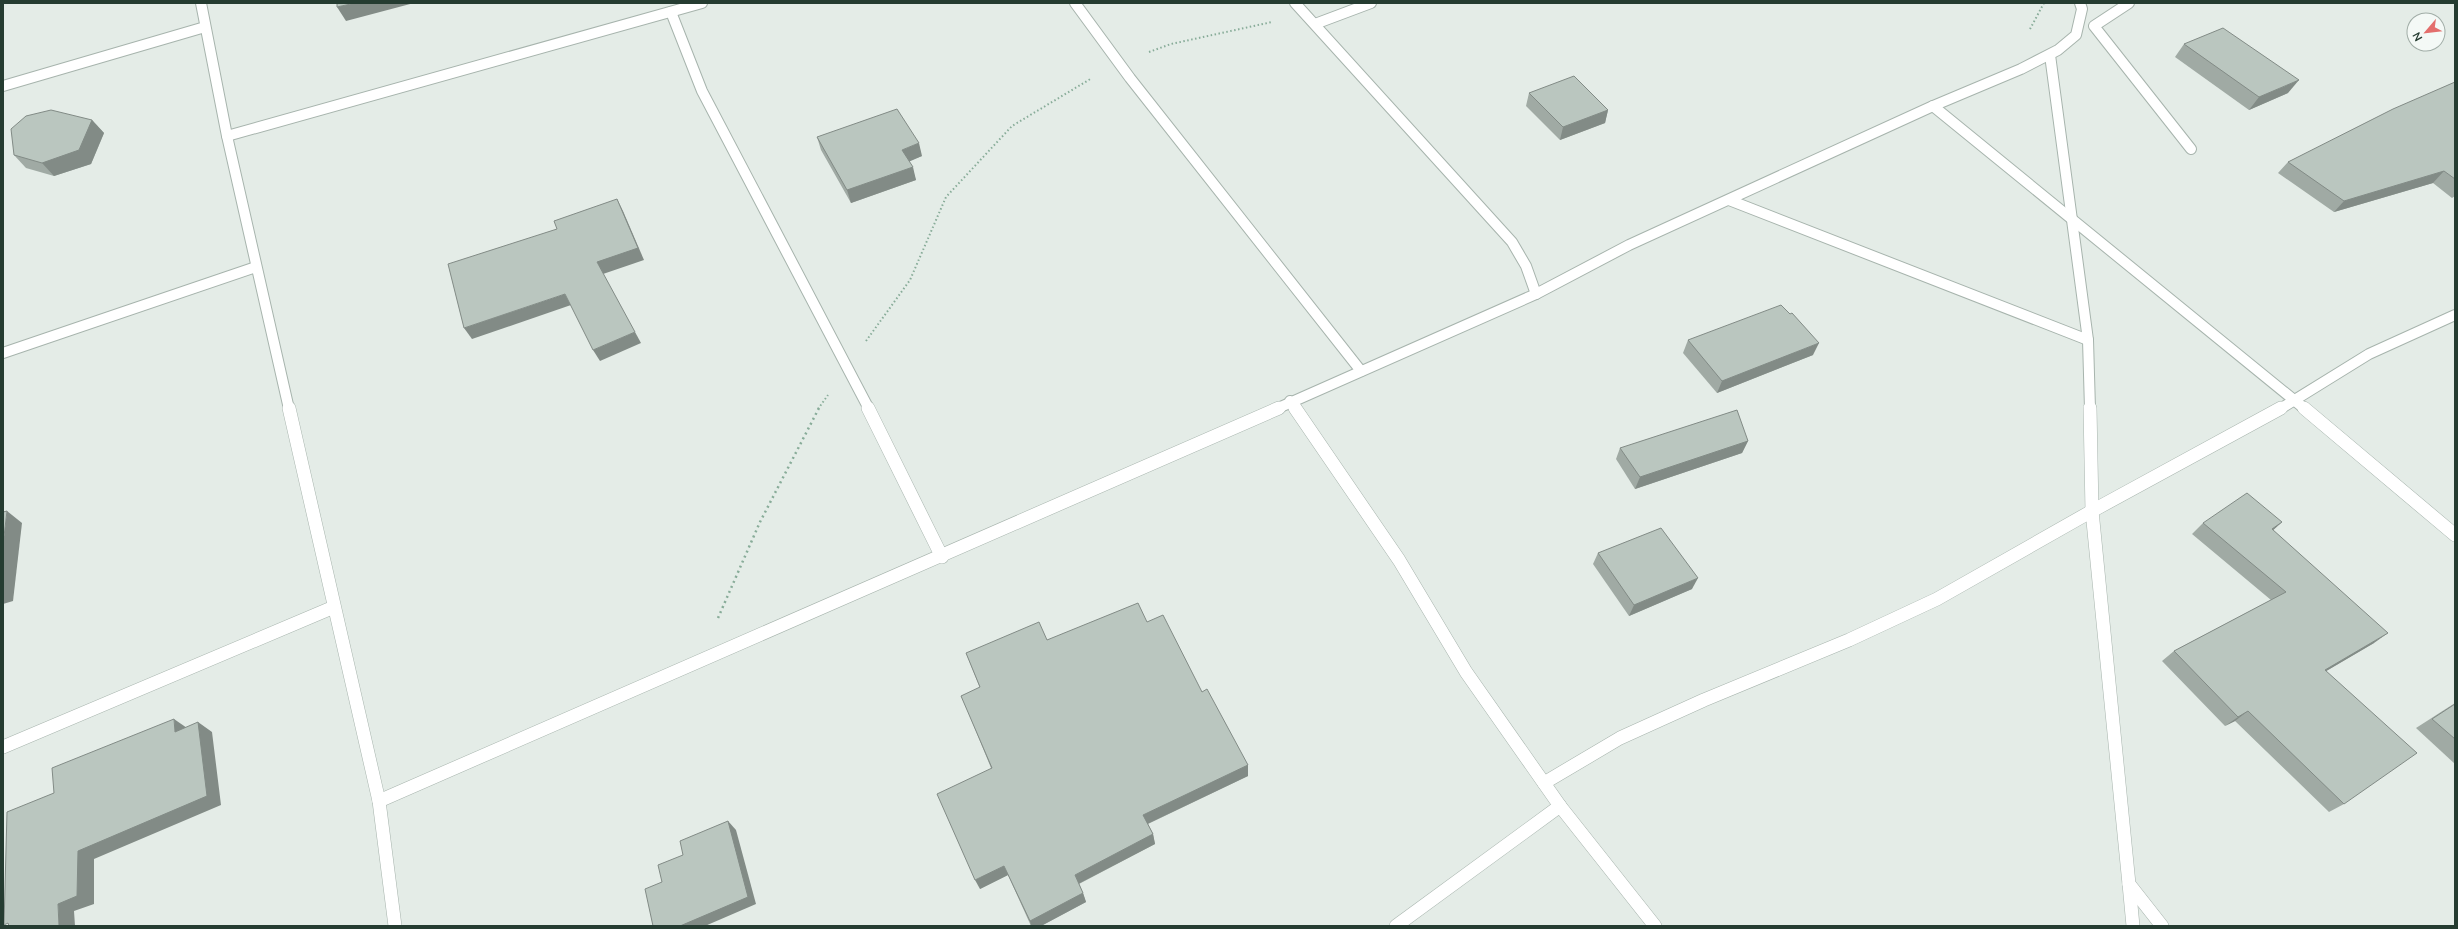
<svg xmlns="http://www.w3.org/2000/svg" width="2458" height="929" font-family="'Nunito Sans',sans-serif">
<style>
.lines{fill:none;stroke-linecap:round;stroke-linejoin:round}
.minor-far1-casing{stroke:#a7b4ad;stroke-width:12}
.minor-casing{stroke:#a7b4ad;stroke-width:14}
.path-far1{stroke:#88ac99;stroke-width:2;stroke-dasharray:1.5 2.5;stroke-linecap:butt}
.path{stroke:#88ac99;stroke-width:2.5;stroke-dasharray:2 3.5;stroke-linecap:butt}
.minor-far1{stroke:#fff;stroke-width:10}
.minor{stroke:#fff;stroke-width:13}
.wall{fill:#a0aaa4}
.shaded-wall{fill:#828b86}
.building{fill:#bac6bf;stroke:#828b86}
</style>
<rect width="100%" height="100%" fill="#e4ece7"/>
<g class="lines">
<defs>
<g id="minor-far1">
<polyline points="201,3 227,136 289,409"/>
<polyline points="1075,3 1130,78 1361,371"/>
<polyline points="1295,3 1512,242 1526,266 1536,294"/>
<polyline points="2129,3 2094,26 2191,149"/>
<polyline points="671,12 702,91 869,409"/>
<polyline points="1315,24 1371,3"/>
<polyline points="2050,55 2088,340 2090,409"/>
<polyline points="3,86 205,27"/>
<polyline points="1933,106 2305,409"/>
<polyline points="227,136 702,3"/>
<polyline points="1729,200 2088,340"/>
<polyline points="3,353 256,267"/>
<polyline points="1290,401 1296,409"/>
<polyline points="1276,409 1536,294 1629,245 1933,106 2021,69 2058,50 2076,35 2082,9 2080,3"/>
<polyline points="2280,409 2369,354 2455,315"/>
</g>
<g id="minor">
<polyline points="289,408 379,801 395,926"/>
<polyline points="868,408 942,557"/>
<polyline points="1295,408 1399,560 1466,672 1560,806 1655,926"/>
<polyline points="2090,408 2092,511 2129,884 2162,926"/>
<polyline points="2304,408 2455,535"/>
<polyline points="3,747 334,607"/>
<polyline points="1544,783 1620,738 1704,700 1849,640 1937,599 2092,511 2281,408"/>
<polyline points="379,801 1279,408"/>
<polyline points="2129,884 2133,926"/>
<polyline points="1396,926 1560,806"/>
</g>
</defs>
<use href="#minor-far1" class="minor-far1-casing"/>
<use href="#minor" class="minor-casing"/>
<g class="path-far1">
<polyline points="2030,29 2044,3"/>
<polyline points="1149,52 1171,44 1272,22"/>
<polyline points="866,341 910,280 946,197 1012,126 1092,78"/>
<polyline points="818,409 828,395"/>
</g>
<polyline class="path" points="718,618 760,522 819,408"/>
<use href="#minor-far1" class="minor-far1"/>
<use href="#minor" class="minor"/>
</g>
<g class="wall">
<polygon points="2184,44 2288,93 2249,110 2175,57"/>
<polygon points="2455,82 2455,196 2452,198 2433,183 2334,212 2278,173 2288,162"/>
<polygon points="1529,93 1608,110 1605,123 1560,140 1526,106"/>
<polygon points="92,120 104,133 91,164 54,176 26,168 14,155"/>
<polygon points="817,137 922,156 909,161 916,180 851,203 821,150"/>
<polygon points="1688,340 1813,355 1717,393 1683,353"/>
<polygon points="1748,441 1742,453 1635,489 1616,459 1620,448"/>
<polygon points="2282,522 2273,530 2374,643 2326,671 2344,804 2329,812 2235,721 2225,726 2162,661 2174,651 2271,600 2192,534 2203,523"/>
<polygon points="1598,553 1692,589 1629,616 1593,564"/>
<polygon points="1147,622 1202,692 1248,765 1248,776 1148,824 1153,834 1155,844 1079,884 1083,893 1086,902 1041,926 1031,926 1008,875 980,889 991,768 966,707 961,696 980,688 966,653 1047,640"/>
<polygon points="2455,703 2455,764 2416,728"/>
</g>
<g class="shaded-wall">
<polygon points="355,3 414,3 346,21 337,7"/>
<polygon points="2299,80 2288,93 2249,110 2259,97"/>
<polygon points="1608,110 1605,123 1560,140 1563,127"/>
<polygon points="92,120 104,133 91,164 54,176 42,163"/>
<polygon points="919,143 922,156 906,163 902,150"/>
<polygon points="913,167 916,180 851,203 847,190"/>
<polygon points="2444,171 2433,183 2334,212 2344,201"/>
<polygon points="617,199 623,211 644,260 603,274 597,262"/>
<polygon points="565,294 571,305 472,339 464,328"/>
<polygon points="635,332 641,343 600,361 593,350"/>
<polygon points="1819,343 1813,355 1717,393 1722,381"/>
<polygon points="1748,441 1742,453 1635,489 1640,477"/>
<polygon points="7,511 22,523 13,601 3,604 3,545"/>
<polygon points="2282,522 2270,533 2272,529"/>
<polygon points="1698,578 1692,589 1629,616 1634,605"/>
<polygon points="2388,633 2374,643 2311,680 2325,670"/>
<polygon points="2248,711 2235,721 2225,726 2238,717"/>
<polygon points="174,719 187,728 175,732"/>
<polygon points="198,722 212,732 221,805 94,859 94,904 74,911 75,926 59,926 58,904 78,851"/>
<polygon points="1248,765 1248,776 1145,825 1143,815"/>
<polygon points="728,821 736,830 756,904 705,926 680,926"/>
<polygon points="1153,834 1155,844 1078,884 1075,875"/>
<polygon points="1004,866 1008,875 980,889 975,880"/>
<polygon points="1083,893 1086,902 1041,926 1031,926 1030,921"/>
</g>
<g class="building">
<polygon points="337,3 355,3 337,7"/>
<polygon points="2223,28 2299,80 2259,97 2184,44"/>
<polygon points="1574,76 1608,110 1563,127 1529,93"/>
<polygon points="2455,82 2455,179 2444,171 2344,201 2288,162 2393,109"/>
<polygon points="897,109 919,143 902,150 913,167 847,190 817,137"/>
<polygon points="51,110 92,120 79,150 42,163 14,155 11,129 26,116"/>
<polygon points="617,199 638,248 597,262 635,332 593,350 565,294 464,328 448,264 557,229 554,221"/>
<polygon points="1781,305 1790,314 1792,313 1819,343 1722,381 1688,340"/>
<polygon points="1737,410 1748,441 1640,477 1620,448"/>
<polygon points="2247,493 2282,522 2272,529 2388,633 2325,670 2417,753 2344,804 2248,711 2238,717 2174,651 2286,592 2203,523"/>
<polygon points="7,511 3,545 3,512"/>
<polygon points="1661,528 1698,578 1634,605 1598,553"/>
<polygon points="1138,603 1147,622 1163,615 1202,692 1207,689 1248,765 1143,815 1153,834 1075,875 1083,893 1030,921 1004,866 975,880 937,794 992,768 961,696 980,687 966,653 1039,622 1047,640"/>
<polygon points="2455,704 2455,739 2432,719"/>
<polygon points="174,719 175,732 198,722 207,796 78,851 77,896 58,904 59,926 9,926 8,923 4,925 7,812 54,793 52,768"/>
<polygon points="728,821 748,897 680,926 653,926 645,889 662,882 658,865 683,855 680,841"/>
</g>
<rect width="2458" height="929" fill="none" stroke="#253c31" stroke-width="8"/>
<g transform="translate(2426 32) rotate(242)"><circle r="19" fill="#f4f9f6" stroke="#a1ada7"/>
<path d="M0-3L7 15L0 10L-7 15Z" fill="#e36e6c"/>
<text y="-6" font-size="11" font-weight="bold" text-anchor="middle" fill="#253c31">N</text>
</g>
</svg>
